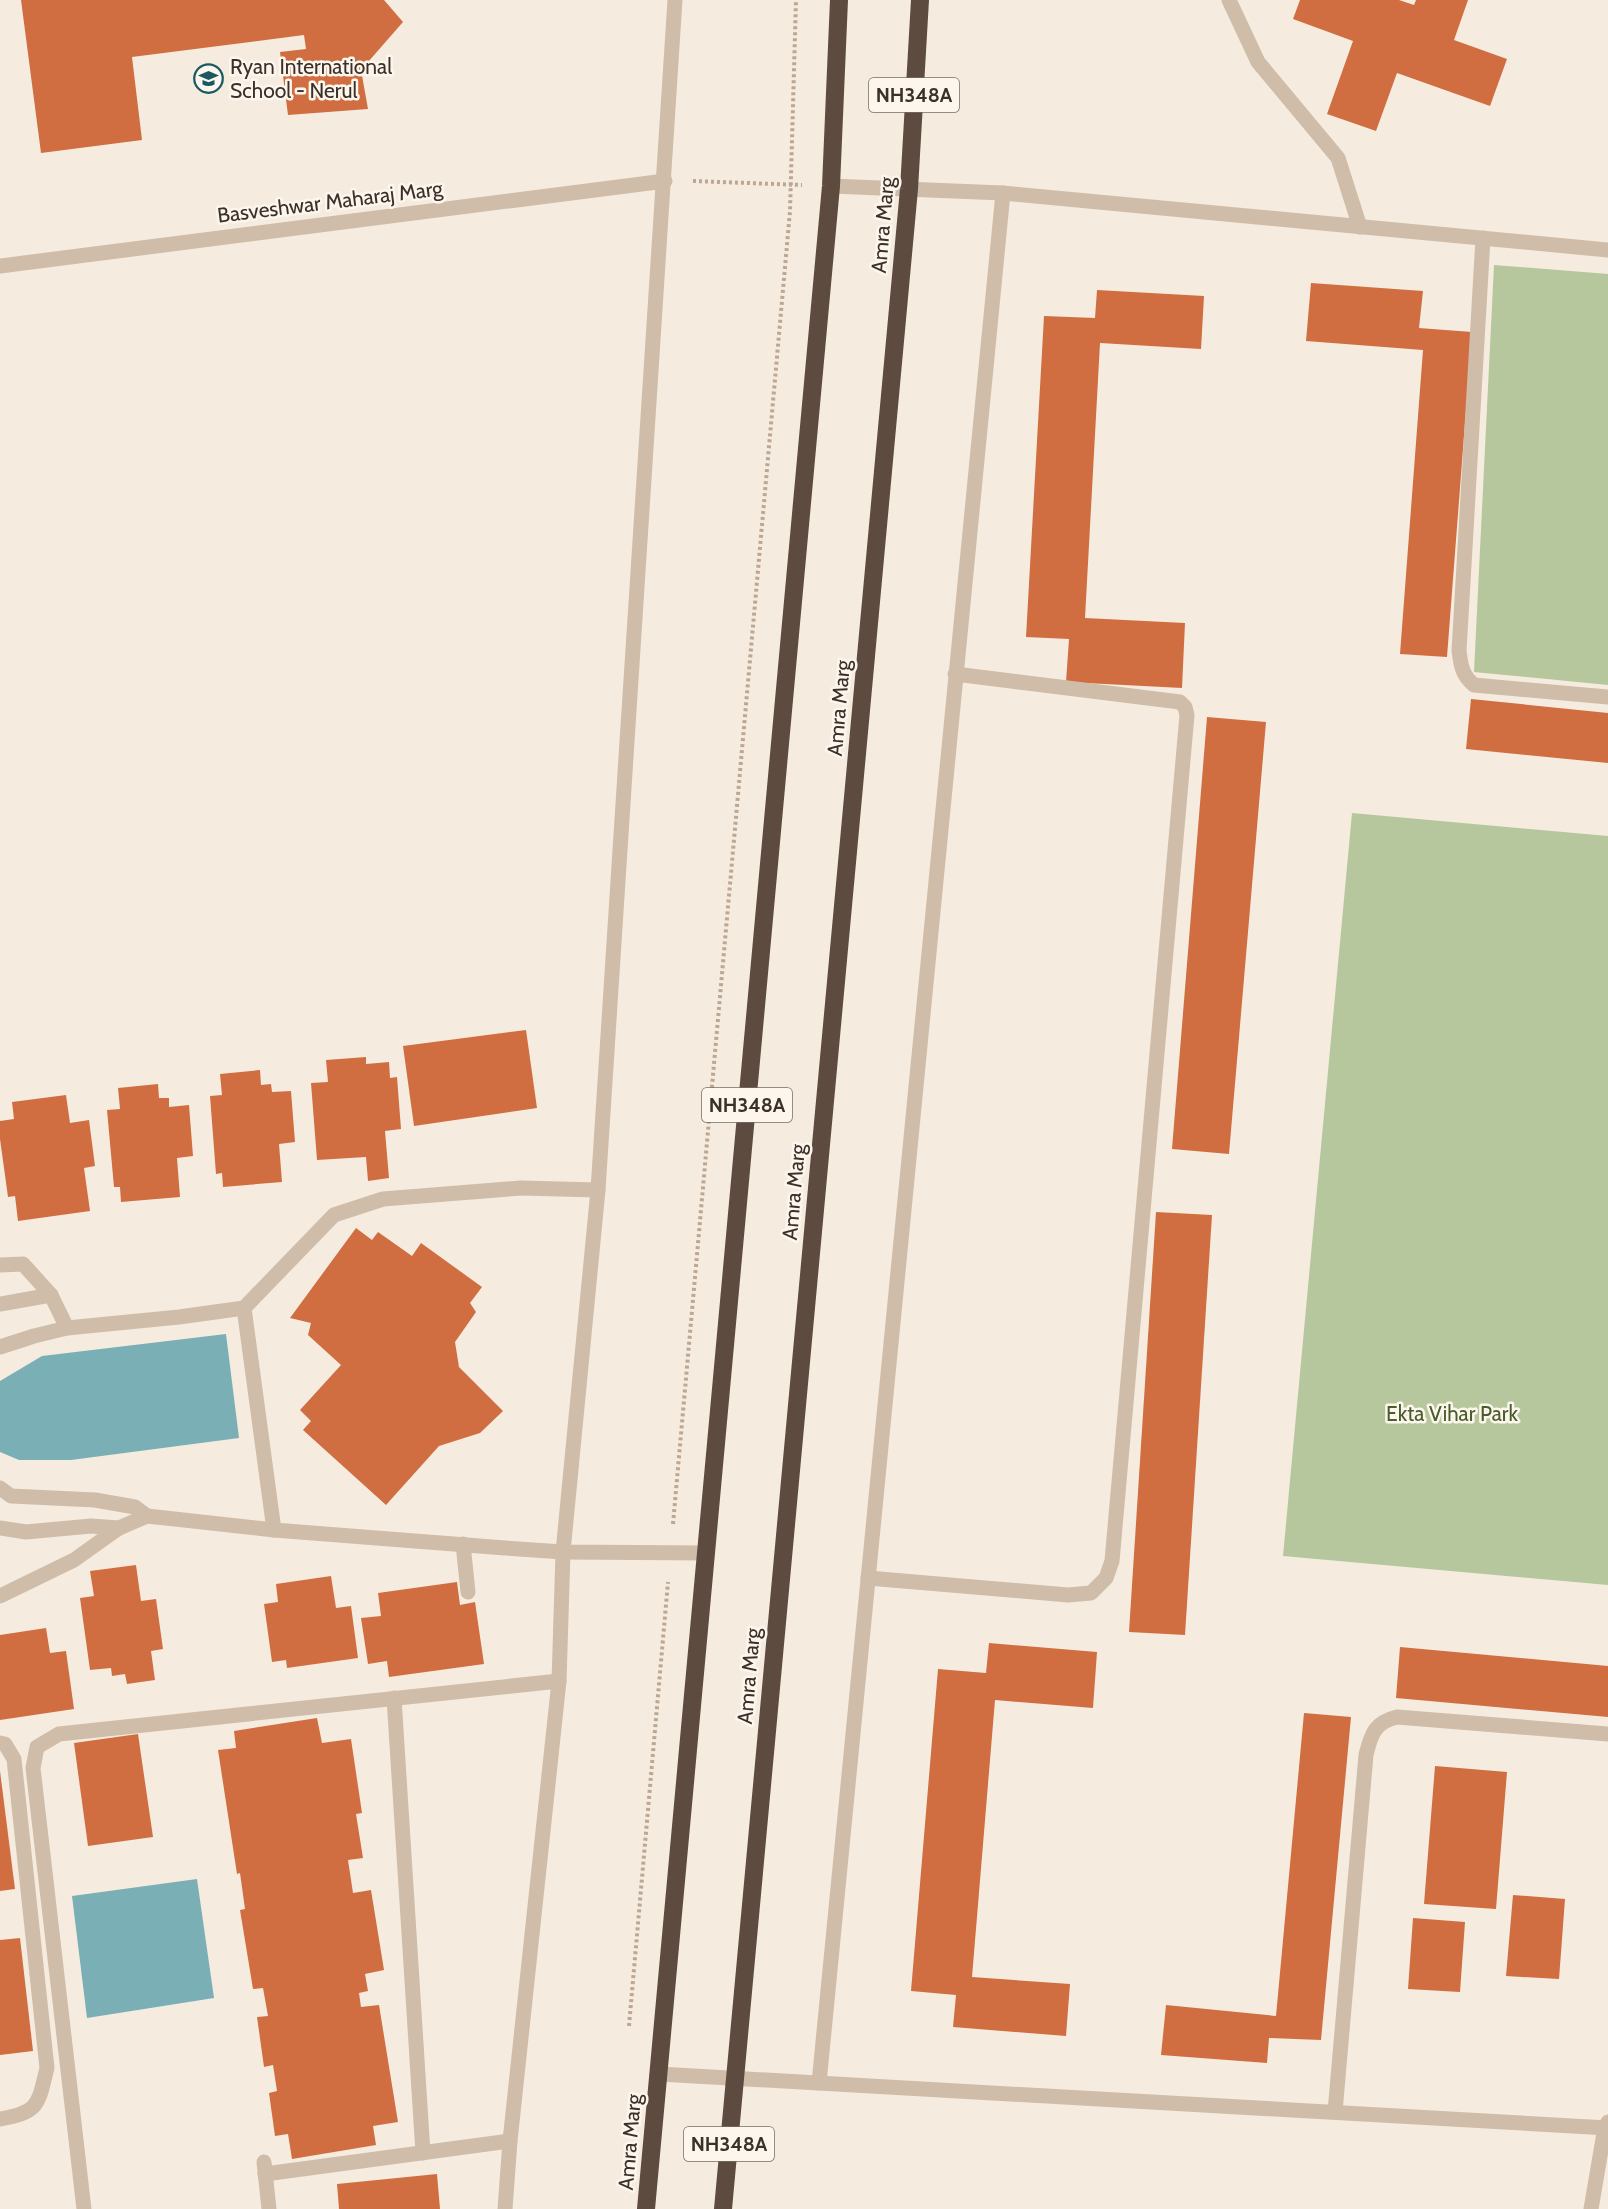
<svg xmlns="http://www.w3.org/2000/svg" width="1608" height="2209" font-family="Cabin,sans-serif">
<style>
.green{fill:#b6c79d}
.water{fill:#7bafb6}
.building{fill:#d16e41}
.lines{fill:none;stroke-linecap:round;stroke-linejoin:round}
.path{stroke:#bba793;stroke-width:4;stroke-dasharray:3 3;stroke-linecap:butt}
.minor{stroke:#cfbda9;stroke-width:15}
.highway{stroke:#5e4b40;stroke-width:18}
.labels{text-anchor:middle;stroke-width:5;stroke-linejoin:round;paint-order:stroke}
.shield{fill:#fcf6ed;stroke:#766c64;stroke-width:1.5}
.shield-label{font-size:20px;font-weight:bold;fill:#3c312a}
.poi-label{font-size:21px;fill:#3c312a;stroke:#fcf6ed;text-anchor:start}
.street-label{font-size:21px;fill:#3c312a;stroke:#fcf6ed}
.park-label{font-size:21px;fill:#475d2b;stroke:#fcf6ed}
</style>
<rect width="100%" height="100%" fill="#f5ecdf"/>
<g class="green">
<polygon points="1494,265 1608,274 1608,685 1474,672"/>
<polygon points="1352,813 1608,836 1608,1585 1283,1556"/>
</g>
<g class="water">
<polygon points="226,1334 239,1438 71,1460 19,1460 0,1452 0,1381 42,1356"/>
<polygon points="197,1879 214,1998 87,2018 72,1896"/>
</g>
<g class="building">
<polygon points="21,0 384,0 403,22 361,70 368,109 288,115 280,52 306,49 304,35 132,57 142,140 41,153"/>
<polygon points="1300,0 1399,0 1414,5 1416,0 1468,0 1454,40 1507,59 1490,106 1397,73 1376,131 1327,114 1353,41 1293,19"/>
<polygon points="1311,283 1423,291 1419,328 1472,332 1447,657 1400,654 1423,350 1306,341"/>
<polygon points="1097,290 1204,296 1201,349 1100,343 1085,618 1185,623 1182,688 1066,682 1069,639 1026,637 1044,316 1095,318"/>
<polygon points="1471,699 1608,713 1608,763 1466,749"/>
<polygon points="1207,717 1266,722 1229,1154 1172,1149"/>
<polygon points="526,1030 537,1108 414,1126 403,1046"/>
<polygon points="366,1057 366,1064 389,1062 390,1078 397,1077 401,1129 385,1131 389,1178 368,1181 366,1157 317,1160 311,1083 328,1082 326,1060"/>
<polygon points="260,1070 261,1085 271,1084 272,1092 291,1091 295,1142 279,1144 282,1182 223,1187 222,1173 216,1174 210,1096 222,1095 220,1074"/>
<polygon points="158,1084 159,1098 169,1098 169,1107 189,1105 193,1156 177,1158 180,1197 121,1202 120,1187 114,1187 107,1110 120,1109 118,1088"/>
<polygon points="66,1095 70,1123 89,1120 95,1166 84,1168 90,1211 18,1221 15,1196 8,1197 0,1139 0,1121 14,1119 12,1102"/>
<polygon points="1156,1212 1212,1215 1185,1635 1129,1632"/>
<polygon points="356,1228 372,1240 378,1232 412,1256 421,1243 482,1287 470,1303 476,1312 455,1342 459,1367 503,1411 480,1433 439,1446 386,1505 303,1430 311,1421 300,1410 341,1365 308,1335 311,1323 290,1318"/>
<polygon points="136,1565 141,1601 156,1599 163,1649 151,1651 155,1680 127,1684 125,1674 112,1676 111,1668 90,1670 80,1598 94,1596 90,1571"/>
<polygon points="331,1576 336,1608 351,1606 358,1658 287,1668 286,1660 272,1662 264,1604 278,1602 276,1584"/>
<polygon points="457,1582 460,1605 475,1602 484,1664 389,1677 387,1661 368,1664 361,1618 381,1616 378,1593"/>
<polygon points="46,1628 50,1653 66,1651 74,1709 0,1720 0,1635"/>
<polygon points="989,1643 1097,1652 1093,1708 995,1700 972,1977 1070,1984 1066,2036 953,2027 956,1995 911,1991 938,1669 986,1673"/>
<polygon points="1400,1647 1608,1666 1608,1717 1396,1698"/>
<polygon points="1304,1713 1351,1717 1321,2040 1269,2038 1267,2063 1161,2055 1166,2005 1276,2016"/>
<polygon points="317,1718 322,1743 351,1739 362,1813 356,1814 363,1858 348,1860 353,1893 371,1890 384,1970 365,1974 368,1991 359,1993 361,2007 379,2005 398,2122 373,2126 376,2145 292,2159 288,2134 275,2136 269,2093 277,2091 273,2065 264,2067 257,2017 268,2016 263,1988 253,1989 240,1910 245,1909 240,1873 237,1874 218,1750 236,1748 234,1731"/>
<polygon points="138,1734 153,1837 88,1846 74,1743"/>
<polygon points="1435,1766 1507,1772 1496,1909 1424,1904"/>
<polygon points="0,1771 15,1889 0,1891"/>
<polygon points="1513,1895 1565,1899 1559,1979 1506,1976"/>
<polygon points="1413,1918 1465,1922 1460,1992 1408,1989"/>
<polygon points="20,1938 33,2051 0,2055 0,1940"/>
<polygon points="437,2174 440,2209 339,2209 337,2184"/>
</g>
<g class="lines">
<g class="path">
<polyline points="693,181 802,185"/>
<polyline points="673,1524 790,211 796,0"/>
<polyline points="629,2026 668,1582"/>
</g>
<g class="minor">
<polyline points="1229,0 1258,62 1338,158 1360,227"/>
<polyline points="831,186 1003,193 1608,250"/>
<path d="M1483,238L1459,651C1461,666 1462,675 1474,685L1608,697"/>
<polyline points="0,266 665,181"/>
<polyline points="0,1265 23,1264 51,1295 67,1328"/>
<polyline points="0,1304 51,1295"/>
<polyline points="244,1308 274,1530"/>
<polyline points="0,1347 34,1336 67,1328 179,1317 244,1308 334,1215 383,1199 521,1188 598,1190"/>
<polyline points="0,1488 11,1496 95,1500 135,1507 147,1516"/>
<polyline points="0,1528 26,1532 91,1526 119,1528"/>
<polyline points="463,1544 468,1592"/>
<polyline points="868,1578 1068,1595 1091,1593 1106,1578 1112,1561 1187,715 1185,707 1180,702 955,674"/>
<polyline points="0,1596 74,1560 119,1528 147,1516 274,1530 505,1548 563,1552 706,1553"/>
<polyline points="394,1698 423,2153"/>
<path d="M0,1743L5,1744L14,1759L47,2068C38,2104 40,2112 0,2119"/>
<polyline points="659,2074 1608,2128"/>
<polyline points="819,2083 1003,193"/>
<path d="M1335,2112L1366,1755C1371,1734 1375,1722 1397,1717L1608,1734"/>
<polyline points="264,2162 269,2209"/>
<polyline points="265,2174 510,2141"/>
<polyline points="84,2209 33,1768 37,1747 59,1734 559,1681"/>
<polyline points="505,2209 510,2141 559,1681 563,1552 598,1190 675,0"/>
<polyline points="1591,2209 1605,2127 1608,2122"/>
</g>
<g class="highway">
<polyline points="646,2209 831,186 839,0"/>
<polyline points="723,2209 909,189 920,0"/>
</g>
</g>
<defs>
<symbol id="school-ring" viewBox="-11 -11 22 22"><circle r="9.5" fill="#fcf6ed" stroke="#1a5962" stroke-width="1.5"/><path d="M0-5L7-2L0 1L-7-2ZM-4 1L0 2.5L4 1V4Q0 6-4 4Z" fill="#1a5962"/></symbol>
</defs>
<g fill-rule="evenodd">
<use href="#school-ring" x="192" y="62" width="33" height="33"/>
</g>
<g class="labels">
<g class="shield">
<rect x="869" y="78" width="90" height="34" rx="4.5"/>
<rect x="702" y="1088" width="90" height="34" rx="4.5"/>
<rect x="684" y="2127" width="90" height="34" rx="4.5"/>
</g>
<g class="shield-label">
<text x="914" y="102">NH348A</text>
<text x="747" y="1112">NH348A</text>
<text x="729" y="2151">NH348A</text>
</g>
<g class="poi-label">
<text x="230" y="74">Ryan International<tspan x="230" dy="24">School - Nerul</tspan></text>
</g>
<g class="street-label">
<text transform="translate(330 202) rotate(-7)" y="7">Basveshwar Maharaj Marg</text>
<text transform="translate(883 225) rotate(-85)" y="7">Amra Marg</text>
<text transform="translate(839 708) rotate(-85)" y="7">Amra Marg</text>
<text transform="translate(794 1192) rotate(-85)" y="7">Amra Marg</text>
<text transform="translate(749 1676) rotate(-85)" y="7">Amra Marg</text>
<text transform="translate(630 2142) rotate(-85)" y="7">Amra Marg</text>
</g>
<g class="park-label">
<text x="1452" y="1421">Ekta Vihar Park</text>
</g>
</g>
</svg>
